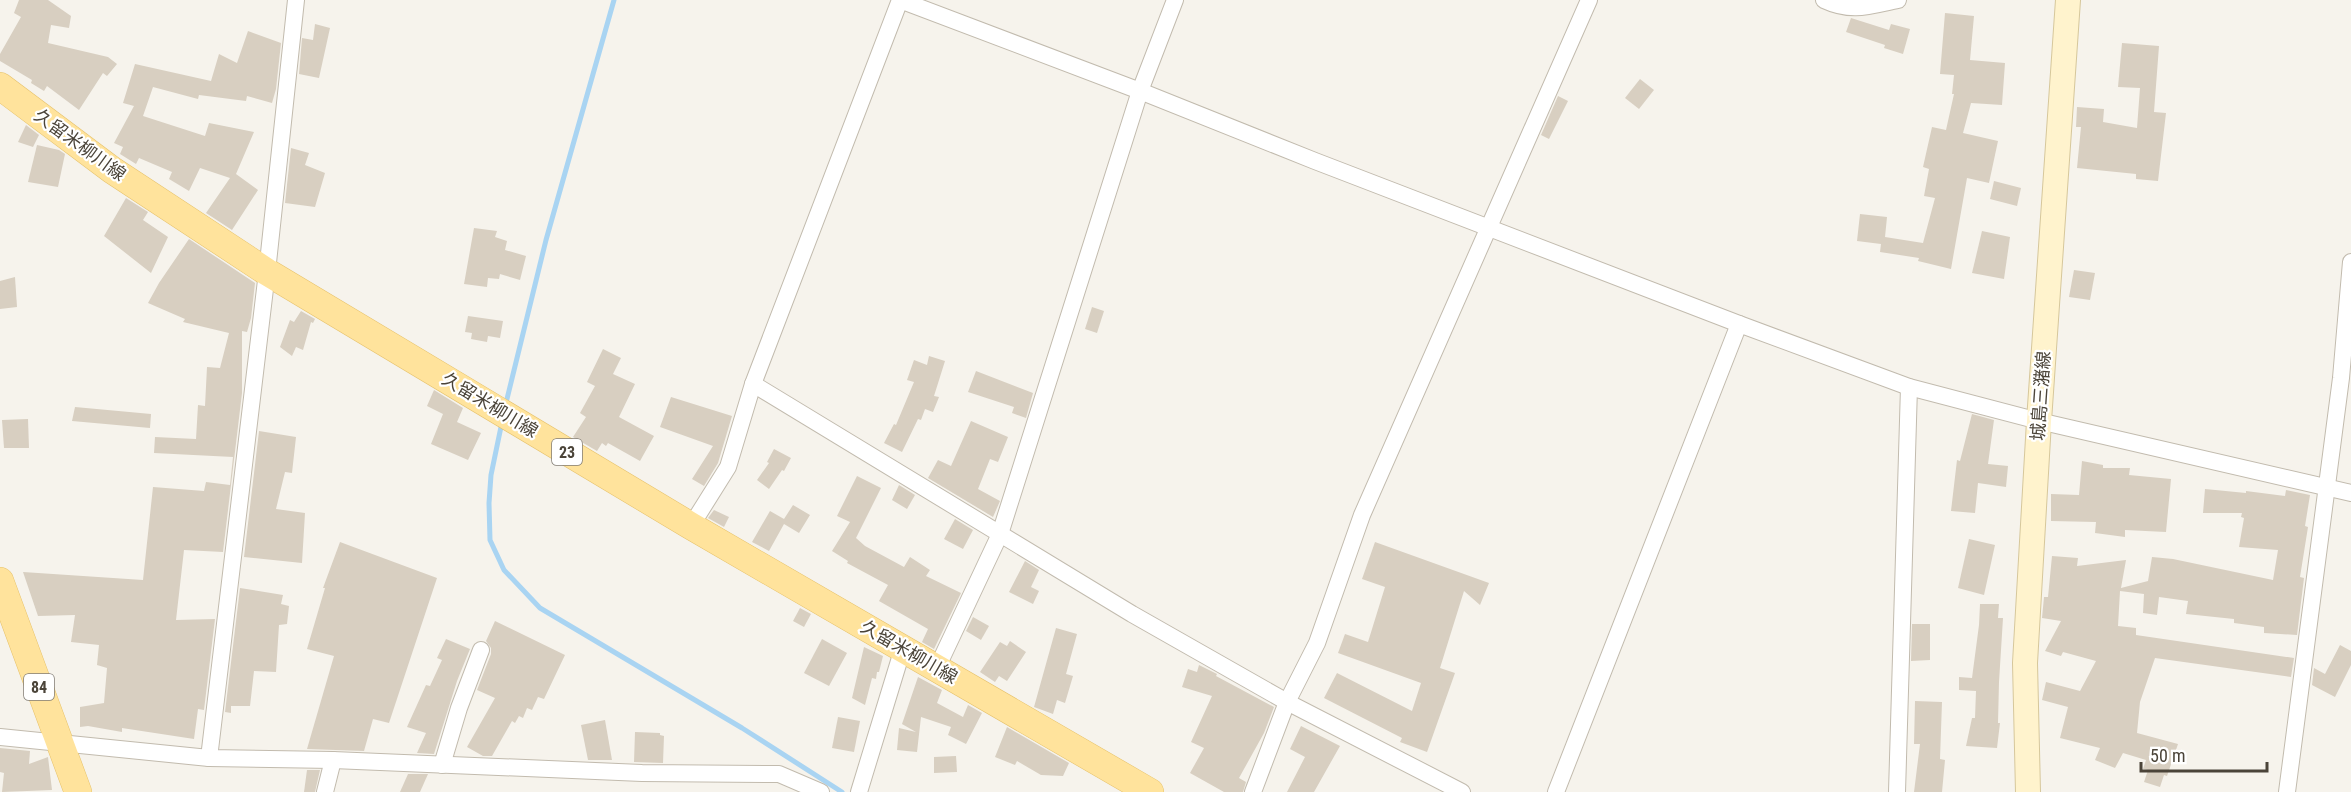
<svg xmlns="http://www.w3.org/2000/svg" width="2351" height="792" font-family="'Roboto Condensed','Noto Sans JP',sans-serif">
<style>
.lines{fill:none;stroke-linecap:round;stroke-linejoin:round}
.stream{stroke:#a9d4f2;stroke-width:5}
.building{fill:#d8cfc1}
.street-casing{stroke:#c2bbae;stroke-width:18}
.secondary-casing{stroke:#d6c79b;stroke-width:26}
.primary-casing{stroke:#e6c16a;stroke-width:28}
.street{stroke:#fff;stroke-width:16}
.secondary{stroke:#fff3cd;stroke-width:24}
.primary{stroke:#ffe39c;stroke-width:27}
.labels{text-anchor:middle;stroke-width:4.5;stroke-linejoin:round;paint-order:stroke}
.shield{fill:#fff;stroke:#817c74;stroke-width:1.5}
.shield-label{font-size:16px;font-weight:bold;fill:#4b4439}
.street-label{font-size:18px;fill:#4b4439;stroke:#fff}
</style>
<rect width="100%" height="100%" fill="#f6f3ec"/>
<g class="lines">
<g class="stream">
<polyline points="505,407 546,240 614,0"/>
<polyline points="502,422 491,475 489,503 490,540 504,570 540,608 742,728 842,792"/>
</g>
</g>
<g class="building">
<polygon points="19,0 48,0 71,16 69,28 51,25 48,43 108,57 117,64 107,76 103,73 79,110 47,86 44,91 31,83 32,80 0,61 0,54 21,17 14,13"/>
<polygon points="1945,13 1974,16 1970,60 2005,63 2002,105 1971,103 1963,133 1998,141 1989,183 1967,178 1951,269 1918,261 1919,258 1880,252 1881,244 1857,241 1860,214 1887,217 1885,237 1923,243 1935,198 1924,196 1929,169 1923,167 1932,127 1946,130 1954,94 1952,94 1954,75 1940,74"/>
<polygon points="1851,18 1889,30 1891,24 1910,29 1903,54 1884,48 1885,45 1846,32"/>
<polygon points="315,24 330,28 319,78 299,74 302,38 313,40"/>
<polygon points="248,31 281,43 276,89 272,103 247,96 246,101 199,95 198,99 153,87 143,116 205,136 209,123 254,132 236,174 258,190 232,230 206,213 230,178 200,168 189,191 169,179 172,172 139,158 136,164 120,154 123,147 114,143 134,106 123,103 135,64 211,81 219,54 237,63"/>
<polygon points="2122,43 2159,46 2154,112 2166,113 2158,181 2136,179 2136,174 2077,168 2081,127 2076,127 2077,107 2104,109 2103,122 2137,128 2140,88 2118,87"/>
<polygon points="1640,79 1654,90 1639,109 1625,98"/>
<polygon points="1558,96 1568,101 1549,139 1541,135"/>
<polygon points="26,125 39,135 33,147 18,142"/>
<polygon points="37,145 59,150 65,154 58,187 28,182"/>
<polygon points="291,148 309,153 305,165 325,173 315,207 285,203"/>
<polygon points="1994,181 2021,188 2017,206 1990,199"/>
<polygon points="126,198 148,212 143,220 168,237 151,273 104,236"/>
<polygon points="474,228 497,231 495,237 507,241 505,250 526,256 520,280 500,274 499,279 488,278 487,287 464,284"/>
<polygon points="1982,231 2010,237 2004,279 1972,273"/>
<polygon points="189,239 255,283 251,318 247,332 242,331 242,393 223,552 184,550 176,620 215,619 204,710 198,709 194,739 122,728 122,732 88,726 80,727 80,707 104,703 107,668 97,665 99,645 71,642 75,615 38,616 23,572 143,580 153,487 204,491 206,482 230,485 233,457 154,453 155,437 196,439 198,405 205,406 207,367 220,368 229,333 183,322 185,319 148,303 159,283"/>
<polygon points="2074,270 2095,273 2090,300 2069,297"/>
<polygon points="15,277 17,307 0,309 0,281"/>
<polygon points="1092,307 1104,311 1097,333 1085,329"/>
<polygon points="301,311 315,319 313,323 311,322 303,350 296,347 292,356 280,347 290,320 294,322"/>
<polygon points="468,316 503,321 500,338 488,336 487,342 471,339 472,333 465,332"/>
<polygon points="603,349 621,358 613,374 635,384 619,417 654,436 640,461 608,443 606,446 602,443 597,451 573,437 586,417 580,413 595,386 587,382"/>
<polygon points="929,356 945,361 934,396 939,397 933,412 925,409 921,420 918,419 902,452 884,443 894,424 896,425 914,382 907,380 914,360 927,365"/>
<polygon points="976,371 1033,393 1026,418 1012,413 1014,407 968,392"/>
<polygon points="434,390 463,408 457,422 481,433 468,460 431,444 443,414 427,406"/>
<polygon points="671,397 732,416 718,463 704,486 692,479 713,446 660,427"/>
<polygon points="75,407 151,414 150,428 72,421"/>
<polygon points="1972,414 1994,420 1988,464 2008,466 2006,487 1978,483 1975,513 1951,511 1957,460 1960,461"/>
<polygon points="28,419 29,448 4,448 2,420"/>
<polygon points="971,421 1008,437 998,462 990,459 978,489 1000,501 993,517 928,478 938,460 951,466"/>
<polygon points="259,431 296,437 292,473 285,472 276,509 305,513 302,563 244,557"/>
<polygon points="774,449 791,458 784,471 782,470 769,489 757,480 769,463 767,462"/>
<polygon points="2082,461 2103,465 2103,468 2130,468 2129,475 2171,479 2166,532 2125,530 2125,537 2095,533 2096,522 2051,521 2051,494 2079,495"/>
<polygon points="857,476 881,488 856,538 865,546 904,567 910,557 930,570 926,576 961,593 934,649 922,642 928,629 879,601 888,585 847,563 848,561 832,551 850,522 837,516"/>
<polygon points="899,485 915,495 907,509 892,500"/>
<polygon points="2205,489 2246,493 2246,491 2285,496 2286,490 2310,495 2305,526 2308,527 2300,577 2304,578 2297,635 2264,633 2264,627 2234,623 2234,619 2186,614 2188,601 2159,597 2157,615 2143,613 2144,594 2120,591 2118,626 2136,628 2136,635 2294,658 2291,677 2155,658 2140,702 2137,733 2178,744 2167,776 2164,775 2160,787 2144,782 2148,770 2143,769 2146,760 2123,753 2115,768 2095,760 2100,748 2060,738 2068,707 2042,700 2046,682 2080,691 2096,661 2063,652 2061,656 2045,651 2061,621 2042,618 2044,597 2048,597 2052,556 2078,558 2077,566 2126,560 2121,588 2148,581 2152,557 2173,559 2273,580 2278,550 2239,547 2244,518 2241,517 2242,513 2203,513"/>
<polygon points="793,505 810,515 799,533 784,524 769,551 752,542 770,511 784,519"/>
<polygon points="714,510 729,517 724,527 708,518"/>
<polygon points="955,519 973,530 963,549 944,539"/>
<polygon points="1969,539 1995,545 1984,595 1958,588"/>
<polygon points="340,542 437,578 389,723 373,719 364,751 307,749 334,656 307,649 325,588 323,588"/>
<polygon points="1375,542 1489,583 1480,605 1464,591 1440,668 1455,673 1427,752 1400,742 1402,738 1324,698 1337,673 1412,711 1421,683 1338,653 1345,634 1368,642 1385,587 1362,579"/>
<polygon points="1025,561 1039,570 1031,587 1039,591 1033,604 1009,592"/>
<polygon points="240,588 283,595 281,604 289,606 287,624 279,625 276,672 254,671 250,706 231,706 231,713 225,712"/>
<polygon points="1980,604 1999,604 1998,618 2003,618 1999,682 1998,723 2000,723 1997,748 1966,746 1972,718 1975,718 1976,691 1959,690 1959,677 1972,678 1979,625"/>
<polygon points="800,608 811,614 804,627 793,621"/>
<polygon points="973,617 989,626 981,640 966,631"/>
<polygon points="495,621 565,655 544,699 538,697 532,710 527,708 523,718 519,716 515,723 512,721 492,756 483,756 467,747 495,698 477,690 491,654 491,648 486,641"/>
<polygon points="1912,624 1930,624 1930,660 1911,661"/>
<polygon points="1056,628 1077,634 1066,674 1073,676 1065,703 1057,700 1053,714 1034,707"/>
<polygon points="446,639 470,649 457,681 434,754 417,753 426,733 407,727 426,685 430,686 442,660 437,658"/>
<polygon points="822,639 847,653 829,686 804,673"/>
<polygon points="1010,641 1026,652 1007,681 999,676 995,682 980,672 1000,642 1007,646"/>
<polygon points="2340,645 2351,651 2351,665 2335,697 2312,685 2314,668 2325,674"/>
<polygon points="864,647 883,656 879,672 877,672 876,679 872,678 865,705 852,698"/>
<polygon points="1199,665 1217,674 1216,676 1274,707 1264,733 1239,778 1246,782 1243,792 1224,792 1190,773 1204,748 1191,742 1212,696 1182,687 1188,669 1197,672"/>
<polygon points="918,677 942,690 937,703 963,717 968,705 982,713 966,744 948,735 951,727 921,717 917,752 897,750 899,728 916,732 902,724"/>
<polygon points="1915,701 1942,702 1940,759 1945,760 1942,792 1914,792 1920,744 1914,744"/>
<polygon points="838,717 860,721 854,752 832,748"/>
<polygon points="605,720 612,760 588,760 581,725"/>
<polygon points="1301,726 1340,746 1314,792 1287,792 1305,757 1290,749"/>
<polygon points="1007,727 1069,763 1063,776 1041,775 1017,761 1015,765 995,757"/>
<polygon points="635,732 660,733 660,735 664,736 663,763 634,762"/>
<polygon points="0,748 30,751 29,764 48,757 52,790 2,792 4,773 0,772"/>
<polygon points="956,756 957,772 934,773 934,757"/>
<polygon points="307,770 320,770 315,792 304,792"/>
<polygon points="408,774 428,774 420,792 400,792"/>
</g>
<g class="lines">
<defs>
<g id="street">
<polyline points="900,0 1140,91 1315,161 1739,324 1909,387 2039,421 2351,493"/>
<path d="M1824,0C1852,13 1869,6 1898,0"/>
<polyline points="753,384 1132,614 1287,702 1462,792"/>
<polyline points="691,526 728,467 753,384 900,0"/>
<polyline points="937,668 1000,534 1140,91 1175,0"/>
<polyline points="0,737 209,758 333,760 642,773 779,774 821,792"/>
<polyline points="209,758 267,272 296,0"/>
<polyline points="442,765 459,708 481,650"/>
<polyline points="325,792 333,760"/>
<polyline points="859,792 903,648"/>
<polyline points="1253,792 1287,702 1317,643 1362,515 1589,0"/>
<polyline points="1556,792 1739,324"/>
<polyline points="1897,792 1909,387"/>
<polyline points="2287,792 2341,378 2351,262"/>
</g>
<polyline id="secondary" points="2028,792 2025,663 2039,421 2068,0"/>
<g id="primary">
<polyline points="0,86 112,170 267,272 691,526 1150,792"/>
<polyline points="0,581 78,792"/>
</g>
</defs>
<use href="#street" class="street-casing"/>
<use href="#secondary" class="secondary-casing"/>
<use href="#primary" class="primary-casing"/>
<use href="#street" class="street"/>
<use href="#secondary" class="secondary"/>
<use href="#primary" class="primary"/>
</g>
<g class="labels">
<g class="shield">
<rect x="552" y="439" width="30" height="26" rx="4.5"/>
<rect x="24" y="674" width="30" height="26" rx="4.5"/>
</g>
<g class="shield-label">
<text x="567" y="458">23</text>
<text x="39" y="693">84</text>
</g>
<g class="street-label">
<text transform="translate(80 145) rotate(36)" y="6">久留米柳川線</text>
<text transform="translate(2041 396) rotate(-86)" y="6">城島三潴線</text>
<text transform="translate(490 405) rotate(31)" y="6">久留米柳川線</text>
<text transform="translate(909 652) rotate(30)" y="6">久留米柳川線</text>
</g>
</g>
<path d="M2141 762v9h126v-9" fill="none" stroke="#4b4439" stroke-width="3"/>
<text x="2150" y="762" font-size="18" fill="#4b4439" stroke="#ffffff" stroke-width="4.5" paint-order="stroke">50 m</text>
</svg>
